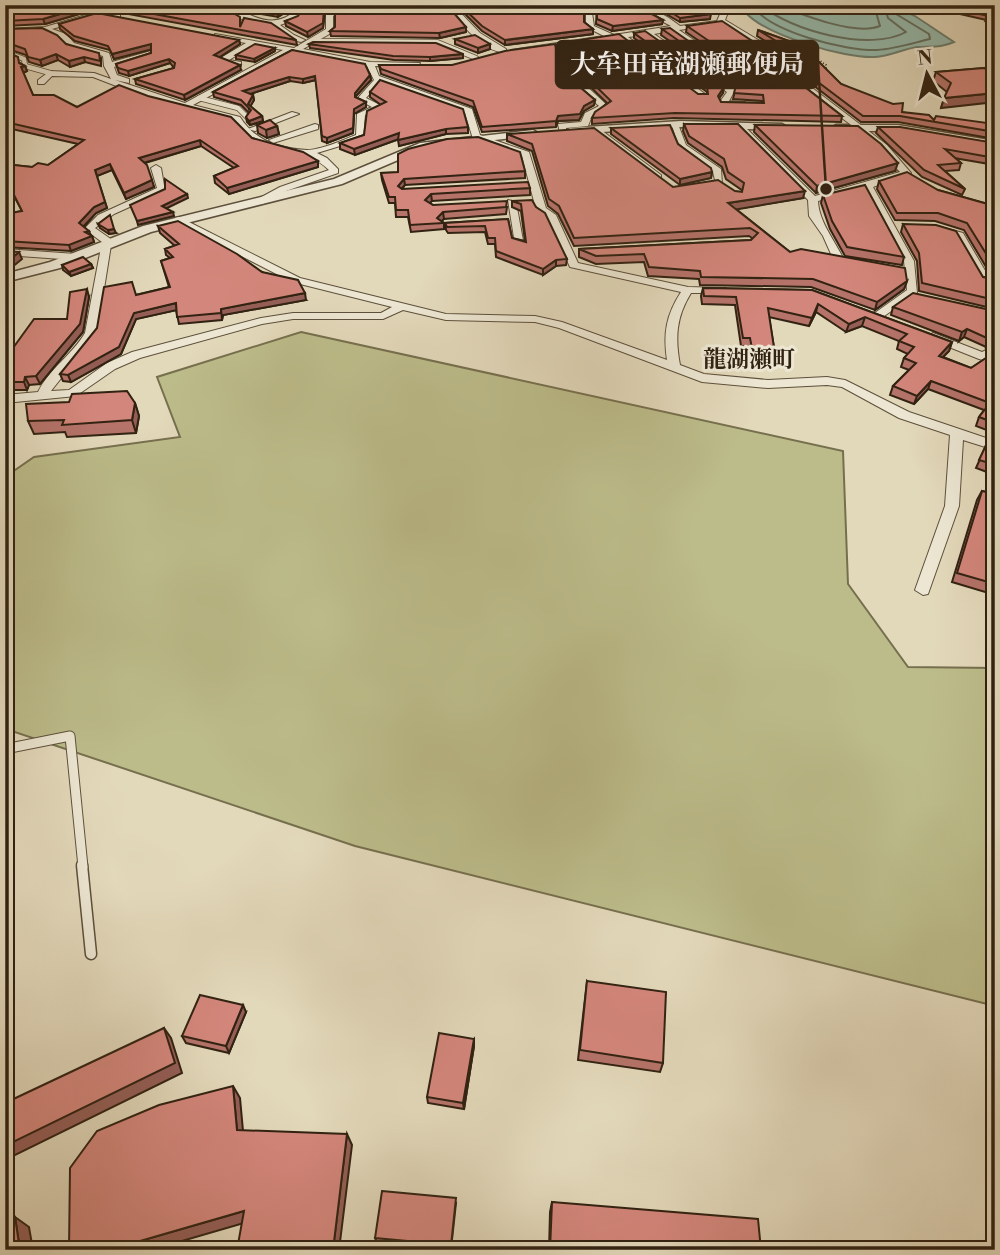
<svg xmlns="http://www.w3.org/2000/svg" width="1000" height="1255" font-family="'Libre Bodoni','Noto Serif JP',serif">
<style>
.green{fill:#bcbc8a;stroke:#766f4e;stroke-width:2}
.water{fill:#95baac;stroke:#6d7d6e;stroke-width:2}
.lines{fill:none;stroke-linecap:round;stroke-linejoin:round}
.shore{stroke:#636e5f;stroke-width:2}
.service-far2-casing{stroke:#5d503c;stroke-width:6}
.service-far1-casing{stroke:#5d503c;stroke-width:11}
.service-casing{stroke:#5d503c;stroke-width:13}
.minor-casing{stroke:#5d503c;stroke-width:2}
.tertiary-casing{stroke:#5d503c;stroke-width:3}
.path{stroke:#312212;stroke-width:2;stroke-dasharray:1 2;stroke-linecap:butt}
.service-far2{stroke:#ece6d2;stroke-width:4.5}
.service-far1{stroke:#ece6d2;stroke-width:9}
.service{stroke:#ece6d2;stroke-width:10}
.minor{fill:#ece6d2;fill-rule:evenodd}
.tertiary{fill:#ece6d2;fill-rule:evenodd}
.wall{fill:#b5736a;stroke:#312212;stroke-width:2}
.shaded-wall{fill:#945e56;stroke:#312212;stroke-width:2}
.building{fill:#d3867b;stroke:#312212;stroke-width:2}
.labels{text-anchor:middle;stroke-width:6;stroke-linejoin:round;paint-order:stroke}
.far-quarter-label{font-size:23px;font-weight:bold;fill:#312212;stroke:#ece6d2}
.leader{fill:none;stroke:#312212;stroke-width:2.5}
.callout-dot{fill:#312212;stroke:#ece6d2;stroke-width:2.5}
.callout{fill:#312212;stroke:#312212;stroke-width:2.5}
.callout-label{font-size:26px;text-anchor:middle;font-weight:bold;fill:#fff}
</style>
<rect width="100%" height="100%" fill="#e2d8ba"/>
<filter id="stains"><feTurbulence type="fractalNoise" baseFrequency=".00286" numOctaves="4"/><feColorMatrix values="0 0 0 0 .2 0 0 0 0 .09 0 0 0 0 .02 0 0 0 .5 -.17"/></filter>
<radialGradient id="worn" r=".72"><stop offset=".6" stop-color="#630" stop-opacity="0"/><stop offset="1" stop-color="#630" stop-opacity=".3"/></radialGradient>
<polygon class="green" points="301,332 843,451 848,584 908,667 995,668 995,1006 355,846 9,730 5,732 5,477 34,457 180,437 157,377"/>
<path class="water" d="M745,5H892L915,16L954,42C941,48 931,46 917,47C903,49 890,56 875,57C845,59 765,35 745,12Z"/>
<g class="lines">
<g class="shore">
<path d="M752,5C769,32 845,51 877,50C895,49 913,43 930,39L929,34L896,14L893,5"/>
<path d="M761,5C791,31 870,52 906,32L888,18L884,5"/>
<path d="M778,5C803,15 855,36 880,26L874,5"/>
</g>
<defs>
<g id="service-far2">
<polyline points="312,41 437,42 476,58"/>
<polyline points="5,52 24,59 25,66 50,73"/>
<polyline points="199,98 238,108 247,117"/>
</g>
<polyline id="service-far1" points="5,749 70,736 83,867"/>
<polyline id="service" points="82,865 91,954"/>
<g id="minor">
<path d="M51,5C66,5 81,10 96,11C107,11 118,5 129,5L107,13L120,15V19L98,16L52,29L66,34L74,43L109,53L112,62L151,51V55L114,67L117,75L129,79V83L115,80L185,103L283,50L254,45L229,60L241,62V66L222,63L219,59L246,43L215,38V34L294,48L326,29V13L338,5H346L333,16V32L303,49L370,62L420,63L417,67L375,66L379,76L472,109L480,135L529,152L546,208L556,215L578,263L688,287L726,288V292L722,293H691C676,317 675,338 680,365L704,374L768,380L827,377L845,380L909,412L995,441V450L963,440L959,506L928,594L923,595L915,590L945,506L950,435L899,418L842,387L827,385L768,388L702,382L559,328L535,322L446,320L403,310L383,319H293L262,324L140,358L115,369L76,396L5,403V395L38,392C49,369 72,355 85,333L102,242L84,229L98,215L157,188L151,168L156,165L161,168L165,191L114,214L95,228L115,242L111,245L97,333L51,391L69,390L107,363L132,352L261,318L293,313H381L392,307L292,282L175,222V218L179,217L300,278L446,314L535,316L562,322L667,360C663,334 666,315 681,292L570,267L547,217L536,209L522,156L473,139L465,113L380,82L366,98L384,107L365,115L363,139L317,153L327,158L338,169V173L286,191L262,204H256V200L280,187L329,170C299,140 257,161 234,121L150,99L93,77L52,76L44,84H38V80L50,71L94,73L111,79L104,66L103,56L68,47L60,38L44,31L5,33V29L45,27L89,14ZM291,52L367,66L374,80L357,99L372,107L357,114L356,135C342,140 322,150 307,150C279,149 255,141 240,117L193,105Z"/>
<path d="M214,5C249,5 267,40 302,5H309L297,19L280,25L294,35L305,40L301,42L288,39L273,26L245,21Z"/>
<path d="M446,5H453L480,33L506,49V53C482,52 460,22 446,5Z"/>
<polygon points="527,5 534,5 535,15 529,15"/>
<path d="M586,5L595,7L592,13L594,26L614,35L671,26L631,5C648,5 666,15 680,26L717,21L724,5H731L725,20L773,49L807,84L887,145L911,173L873,187L914,261L917,293L880,319H872V315L907,290L904,261L864,190L818,201C819,222 834,239 843,258L858,263L853,266L835,263L823,236L809,216L808,200L735,126L742,124L815,196L900,172L869,138L801,88L761,49L722,24L679,30L748,77V81H742L671,31L654,34L735,90L729,101L745,102V106L720,105L719,103L727,92L646,35L628,37L705,94V98H699L620,38L565,46L570,59V71L608,106L592,116L588,126L566,128V133H560L558,124L581,122L585,113L599,106L563,74L558,47L515,52L511,50L604,36L586,27Z"/>
<polygon points="963,5 995,8 995,12 966,7"/>
<polygon points="292,112 299,114 255,131 248,129"/>
<polygon points="671,122 678,124 686,145 721,169 722,184 716,184 713,172 679,148"/>
<polygon points="315,124 318,125 318,129 273,143 269,140"/>
<polygon points="591,127 597,127 661,175 661,179 655,179 591,131"/>
<polygon points="508,200 516,202 524,246 515,244"/>
<polygon points="937,226 963,233 990,279 995,280 995,286 982,284 955,237 937,230"/>
<polygon points="5,249 76,254 81,257 76,260 5,255"/>
<polygon points="933,333 982,352 995,346 995,355 983,360 979,359 929,339 927,337"/>
</g>
<g id="tertiary">
<polygon points="681,121 782,124 787,127 782,130 681,127 570,134 565,131 570,128"/>
<polygon points="898,125 995,141 995,147 898,131 836,131 831,128 836,125"/>
<polygon points="533,130 538,133 537,135 426,148 342,184 151,232 60,268 5,282 5,274 50,262 143,226 334,179 420,143"/>
</g>
</defs>
<use href="#service-far2" class="service-far2-casing"/>
<use href="#service-far1" class="service-far1-casing"/>
<use href="#service" class="service-casing"/>
<use href="#minor" class="minor-casing"/>
<use href="#tertiary" class="tertiary-casing"/>
<polyline class="path" points="808,53 826,65 826,71"/>
<use href="#service-far2" class="service-far2"/>
<use href="#service-far1" class="service-far1"/>
<use href="#service" class="service"/>
<use href="#minor" class="minor"/>
<use href="#tertiary" class="tertiary"/>
</g>
<g class="wall">
<polygon points="5,5 79,14 45,24 5,26"/>
<polygon points="74,5 114,5 98,8"/>
<polygon points="226,5 242,5 242,9"/>
<polygon points="297,5 278,17 250,12 249,7"/>
<polygon points="456,5 526,5 527,12 584,22 593,29 593,34 505,45 482,31"/>
<polygon points="595,5 635,5 663,20 662,24 612,31 596,24 597,6"/>
<polygon points="643,5 710,5 710,19 680,22 657,9"/>
<polygon points="919,5 968,5 995,10 995,16 993,16 986,20 960,14 935,14"/>
<polygon points="116,7 241,24 296,40 297,45 117,12"/>
<polygon points="325,11 323,28 308,37 286,26 285,21"/>
<polygon points="59,24 239,40 240,44 220,57 241,70 185,100 136,84 135,79 174,68 170,63 129,76 119,73 116,64 151,53 151,49 114,59 110,50 75,41 60,29"/>
<polygon points="687,26 801,84 842,116 841,122 674,118 592,124 592,118 607,103 573,70 568,47 568,42 698,94 707,94 707,92 634,38 634,33 723,93 719,98 721,102 762,103 762,101 733,99 736,87 661,35 662,29 741,78 750,77 749,75 686,32"/>
<polygon points="335,27 466,32 440,38 331,36 330,31"/>
<polygon points="5,29 66,44 101,58 101,66 85,62 70,67 58,60 42,66 29,62 26,55 5,48"/>
<polygon points="758,30 803,46 841,84 902,112 934,120 995,124 995,139 898,122 861,122 809,82 775,47 757,36"/>
<polygon points="455,39 490,44 490,49 478,53 455,44"/>
<polygon points="309,44 463,58 430,61 394,60 310,48"/>
<polygon points="292,50 370,75 371,80 355,97 366,102 366,107 354,114 353,133 327,143 322,141 316,80 303,83 290,81 250,94 253,95 254,100 250,106 262,116 263,121 250,125 247,122 246,117 249,113 241,105 214,97 213,92"/>
<polygon points="275,51 255,62 236,59 236,55"/>
<polygon points="20,63 25,66 27,71 23,73 33,95 77,107 252,138 318,161 318,167 229,194 215,183 214,176 234,168 201,146 145,163 154,187 126,199 112,170 97,176 107,208 96,213 84,227 92,236 94,242 71,251 5,247 5,214 22,211 5,179 5,164 32,167 48,165 78,144 12,129 5,131"/>
<polygon points="379,65 561,71 595,100 594,105 584,111 579,120 558,121 556,127 482,132 473,107 381,74"/>
<polygon points="984,68 941,108 947,92 933,81 936,72"/>
<polygon points="370,92 468,127 468,133 446,134 399,146 399,139 355,155 340,149 340,143 364,135 381,105 370,97"/>
<polygon points="684,124 803,198 736,209 790,252 907,281 904,289 875,310 811,287 700,285 699,279 648,276 644,262 596,264 579,257 579,249 751,240 752,238 749,236 574,246 558,214 548,206 532,151 507,141 507,134 673,187 742,192 743,191 726,179 722,167 688,143 683,131"/>
<polygon points="257,125 277,126 279,134 267,138 258,133"/>
<polygon points="755,125 895,171 816,193 754,132"/>
<polygon points="878,127 995,143 995,165 954,158 961,163 959,170 945,171 965,189 962,195 922,177 876,133"/>
<polygon points="611,128 678,144 712,172 711,178 680,185 611,134"/>
<polygon points="525,171 525,178 405,185 402,189 530,188 530,195 432,201 429,203 433,205 507,207 506,214 444,219 441,221 444,223 444,229 411,232 408,217 396,217 395,203 389,203 382,180 381,173"/>
<polygon points="879,181 938,190 995,206 995,278 992,277 964,230 935,221 895,220 877,189"/>
<polygon points="823,195 904,257 902,265 845,256 830,229 821,203"/>
<polygon points="512,201 536,207 567,259 566,265 556,266 543,275 496,257 495,244 488,244 485,232 448,233 446,230 445,223 508,219 512,238 525,241 521,211 512,207"/>
<polygon points="98,224 116,233 109,234 100,228"/>
<polygon points="903,224 983,277 995,279 995,309 919,291 917,261 901,232"/>
<polygon points="158,226 262,272 306,300 223,315 222,320 179,324 176,310 136,319 121,354 71,382 63,381 60,374 136,295 169,287 161,261 170,258 166,255 165,249 175,246 160,233"/>
<polygon points="91,264 93,268 71,276 63,270 62,265"/>
<polygon points="703,288 812,290 952,342 949,351 943,357 971,368 995,352 995,439 990,436 992,432 976,426 979,417 984,410 928,389 914,404 890,395 893,386 909,370 901,367 904,358 908,354 897,349 899,341 862,326 846,332 816,312 809,326 769,317 775,354 773,363 751,362 748,347 741,346 735,305 702,304 701,296"/>
<polygon points="89,297 83,332 40,384 29,385 27,390 5,390 5,347 13,348 67,319"/>
<polygon points="893,307 995,311 995,345 986,347 964,337 959,341 891,315"/>
<polygon points="135,403 139,416 136,433 67,437 65,432 34,434 28,421"/>
<polygon points="988,441 995,443 995,475 976,468"/>
<polygon points="982,491 995,494 995,595 952,582 977,500"/>
<polygon points="587,981 663,1063 660,1072 578,1060"/>
<polygon points="246,1012 229,1053 186,1043 182,1036"/>
<polygon points="474,1039 474,1046 464,1109 428,1103 427,1097"/>
<polygon points="552,1202 761,1250 549,1250 550,1212"/>
<polygon points="456,1203 451,1249 377,1242 375,1238"/>
</g>
<g class="shaded-wall">
<polygon points="97,5 114,5 98,8"/>
<polygon points="289,5 297,5 278,17 277,12"/>
<polygon points="325,5 333,5 325,11 323,28 308,37 307,32"/>
<polygon points="77,9 79,14 45,24 43,19"/>
<polygon points="994,11 993,16 986,20 988,16"/>
<polygon points="711,14 710,19 680,22 680,18"/>
<polygon points="663,20 662,24 612,31 613,26"/>
<polygon points="466,27 466,32 440,38 439,33"/>
<polygon points="593,29 593,34 505,45 505,40"/>
<polygon points="239,40 240,44 215,60 214,55"/>
<polygon points="151,44 153,49 114,59 112,54"/>
<polygon points="490,44 490,49 478,53 478,48"/>
<polygon points="275,48 275,51 255,62 254,59"/>
<polygon points="56,54 58,60 42,66 40,60"/>
<polygon points="463,54 463,58 430,61 430,57"/>
<polygon points="84,57 85,62 70,67 69,61"/>
<polygon points="169,59 170,63 129,76 128,71"/>
<polygon points="240,65 241,70 185,100 184,95"/>
<polygon points="25,66 27,71 23,73 21,67"/>
<polygon points="370,75 371,80 355,97 355,93"/>
<polygon points="315,76 316,80 303,83 303,79"/>
<polygon points="289,77 290,81 244,96 243,91"/>
<polygon points="724,87 723,93 717,101 718,96"/>
<polygon points="995,93 995,102 941,108 944,98"/>
<polygon points="253,95 254,100 249,109 248,104"/>
<polygon points="595,100 594,105 584,111 579,120 558,121 556,127 556,121 558,116"/>
<polygon points="366,102 366,107 354,114 353,133 327,143 327,138 354,109"/>
<polygon points="262,116 263,121 250,125 249,121"/>
<polygon points="10,123 12,129 5,131 5,124"/>
<polygon points="277,126 279,134 267,138 266,130"/>
<polygon points="446,129 446,134 399,146 398,140"/>
<polygon points="399,133 399,139 355,155 354,149"/>
<polygon points="200,140 201,146 140,164 139,158"/>
<polygon points="318,161 318,167 229,194 227,188"/>
<polygon points="898,163 895,171 816,193 817,186"/>
<polygon points="110,164 112,170 97,176 95,170"/>
<polygon points="712,172 711,178 680,185 680,179"/>
<polygon points="404,179 405,185 398,193 398,186"/>
<polygon points="152,180 154,187 126,199 124,193"/>
<polygon points="805,191 803,198 727,211 728,203"/>
<polygon points="187,194 188,198 163,210 162,206"/>
<polygon points="431,194 432,201 426,207 425,200"/>
<polygon points="105,202 107,208 96,213 81,229 79,223 94,207"/>
<polygon points="173,212 174,216 138,225 137,221"/>
<polygon points="443,212 444,219 439,223 437,218"/>
<polygon points="114,229 116,233 109,234 108,230"/>
<polygon points="89,231 91,236 92,236 94,242 71,251 69,245 85,232"/>
<polygon points="19,252 22,259 5,273 5,264"/>
<polygon points="556,260 556,266 543,275 543,269"/>
<polygon points="91,264 93,268 71,276 69,272"/>
<polygon points="907,281 904,289 875,310 877,302"/>
<polygon points="87,289 89,297 83,332 40,384 36,376"/>
<polygon points="305,293 306,300 223,315 222,320 221,309"/>
<polygon points="176,303 177,310 136,319 121,354 71,382 68,375 134,313"/>
<polygon points="818,304 816,312 809,326 812,318"/>
<polygon points="865,317 862,326 846,332 849,324"/>
<polygon points="967,329 964,337 959,341 962,332"/>
<polygon points="995,338 995,345 986,347 989,339"/>
<polygon points="952,342 949,351 936,364 939,356"/>
<polygon points="25,377 29,385 27,390 24,382"/>
<polygon points="931,381 928,389 914,404 917,396"/>
<polygon points="135,403 139,416 136,433 132,420"/>
<polygon points="243,1005 246,1012 229,1053 226,1046"/>
<polygon points="164,1028 171,1038 182,1073 5,1160 5,1146"/>
<polygon points="474,1039 474,1046 464,1109 463,1103"/>
<polygon points="233,1086 240,1098 244,1142 237,1130"/>
<polygon points="347,1134 352,1145 339,1250 333,1250"/>
<polygon points="244,1211 251,1221 151,1250 109,1250"/>
<polygon points="15,1217 29,1227 33,1250 20,1250"/>
</g>
<g class="building">
<polygon points="5,5 61,5 77,9 43,19 5,21"/>
<polygon points="120,5 219,5 240,17 240,27 244,18 271,23 296,40 116,7"/>
<polygon points="250,5 289,5 277,12 249,7"/>
<polygon points="306,5 325,5 324,6 323,23 307,32 285,21 298,16"/>
<polygon points="343,5 447,5 466,27 439,33 330,31 335,27 335,12"/>
<polygon points="460,5 526,5 527,12 537,12 536,5 584,5 584,22 593,29 505,40 482,26"/>
<polygon points="597,5 635,5 663,20 613,26 597,19"/>
<polygon points="660,5 710,5 711,14 680,18"/>
<polygon points="928,5 968,5 995,10 995,11 988,16 961,10 936,10"/>
<polygon points="97,13 239,40 214,55 240,65 184,95 135,79 174,68 175,63 169,59 128,71 118,68 116,64 151,53 151,44 112,54 108,46 74,36 59,24"/>
<polygon points="722,21 766,50 801,84 842,116 675,113 592,118 595,112 611,101 573,64 568,42 619,34 698,94 708,94 707,86 634,33 645,31 724,87 718,96 721,102 764,103 763,95 734,93 737,82 662,29 670,28 741,78 751,77 750,69 687,26"/>
<polygon points="42,28 57,35 66,44 99,53 100,61 84,57 69,61 56,54 40,60 28,57 25,49 5,42 5,29"/>
<polygon points="758,30 803,46 841,84 893,104 903,103 902,112 929,115 934,120 936,116 995,124 995,132 900,116 863,116 810,76 776,41"/>
<polygon points="475,35 490,44 478,48 455,39"/>
<polygon points="313,42 436,43 463,54 430,57 393,56 309,44"/>
<polygon points="255,44 275,48 254,59 236,55"/>
<polygon points="555,44 561,71 595,100 584,106 580,114 558,116 556,121 482,127 473,101 381,69 379,65 452,65 505,51"/>
<polygon points="292,50 365,64 370,75 355,93 355,97 366,102 354,109 353,128 327,138 322,136 315,76 303,79 289,77 243,91 253,95 248,104 262,116 249,121 246,117 251,110 241,100 213,92"/>
<polygon points="5,51 18,57 19,63 25,66 21,67 33,95 54,95 77,107 119,85 148,96 231,117 252,138 303,152 318,161 227,188 214,176 238,166 200,140 139,158 147,165 152,180 124,193 110,164 95,170 105,202 94,207 79,223 89,231 85,232 92,236 69,245 5,241 5,214 22,211 5,177 5,164 32,167 38,163 48,165 84,140 10,123 5,124"/>
<polygon points="984,68 993,74 995,74 995,93 944,98 951,83 936,72"/>
<polygon points="380,80 463,109 468,127 446,129 398,140 399,133 354,149 340,143 364,135 367,111 386,102 370,92"/>
<polygon points="270,120 277,126 266,130 257,125"/>
<polygon points="684,124 738,124 805,191 728,203 790,252 801,249 905,268 907,281 877,302 813,279 701,277 700,271 649,267 644,254 596,256 579,249 751,240 758,233 750,228 574,238 559,206 549,199 532,144 507,134 594,128 673,187 718,180 735,191 742,192 744,183 728,172 724,159 689,136"/>
<polygon points="670,125 678,144 711,168 712,172 680,179 611,128"/>
<polygon points="755,125 858,126 881,144 898,163 817,186"/>
<polygon points="878,127 900,127 995,143 995,158 945,149 961,163 938,165 965,189 924,170"/>
<polygon points="478,137 520,152 525,171 404,179 398,186 402,189 528,182 530,188 431,194 425,200 433,205 507,201 506,207 443,212 437,218 444,223 410,225 408,210 396,210 395,197 389,197 381,173 398,172 398,154 408,149 447,139"/>
<polygon points="907,172 938,190 995,206 995,268 967,223 938,213 897,213 879,181"/>
<polygon points="165,179 187,194 162,206 173,212 137,221 130,205 165,189"/>
<polygon points="865,185 904,257 847,247 832,221 823,195"/>
<polygon points="532,200 536,207 545,213 567,259 556,260 543,269 496,251 495,238 488,238 485,226 447,227 445,223 508,219 512,238 526,242 521,204 512,201"/>
<polygon points="110,215 114,229 108,230 98,224"/>
<polygon points="178,221 237,254 262,272 298,280 305,293 221,309 221,313 177,317 176,303 134,313 119,347 68,375 60,374 97,328 104,287 132,282 136,295 170,287 161,261 173,257 165,249 179,244 158,226"/>
<polygon points="903,224 936,225 956,231 983,277 995,279 995,300 922,283 919,253"/>
<polygon points="5,251 19,252 5,264"/>
<polygon points="83,257 91,264 69,272 62,265"/>
<polygon points="703,288 812,290 952,342 939,356 971,368 995,352 995,423 979,417 990,403 931,381 917,396 893,386 916,363 904,358 914,347 899,341 907,334 865,317 849,324 818,304 812,318 768,308 775,354 753,354 750,338 743,338 736,297 704,296"/>
<polygon points="87,289 80,324 36,376 25,377 24,382 5,382 5,347 13,348 34,319 67,319 70,292"/>
<polygon points="913,293 995,311 995,338 989,339 967,329 962,332 893,307"/>
<polygon points="127,391 135,403 132,420 62,425 64,420 28,421 26,404 69,402 72,394"/>
<polygon points="988,441 995,443 995,465 979,460"/>
<polygon points="982,491 995,494 995,584 957,573"/>
<polygon points="587,981 666,992 663,1063 580,1050"/>
<polygon points="200,995 243,1005 226,1046 182,1036"/>
<polygon points="164,1028 175,1063 5,1146 5,1103"/>
<polygon points="439,1033 474,1039 463,1103 427,1097"/>
<polygon points="233,1086 237,1130 347,1134 333,1250 237,1250 244,1211 109,1250 69,1250 70,1168 97,1131 159,1105"/>
<polygon points="382,1191 456,1198 451,1245 375,1238"/>
<polygon points="552,1202 758,1219 761,1250 550,1250"/>
<polygon points="15,1217 20,1250 5,1250 5,1221"/>
</g>
<g class="labels">
<g class="far-quarter-label">
<text x="749" y="367">龍湖瀬町</text>
</g>
</g>
<path class="leader" d="M826 189L818 64"/>
<circle class="callout-dot" cx="826" cy="189" r="7"/>
<rect class="callout" x="556" y="41" width="262" height="47" rx="7"/>
<g class="callout-label">
<text x="687" y="73">大牟田竜湖瀬郵便局</text>
</g>
<rect width="1000" height="1255" fill="none" stroke="#e2d8ba" stroke-width="28"/>
<rect x="7" y="7" width="986" height="1241" fill="none" stroke="#312212" stroke-width="3.5"/>
<rect x="14" y="14" width="972" height="1227" fill="none" stroke="#312212" stroke-width="2"/>
<g transform="translate(927 74) rotate(353)" stroke="#ece6d2" stroke-width="5" paint-order="stroke">
<path d="M0-5L12 26L0 18L-12 26Z" fill="#312212"/>
<text y="-10" font-size="19" font-weight="bold" text-anchor="middle" fill="#312212">N</text>
</g>
<rect width="100%" height="100%" filter="url(#stains)"/>
<rect width="100%" height="100%" fill="url(#worn)"/>
</svg>
